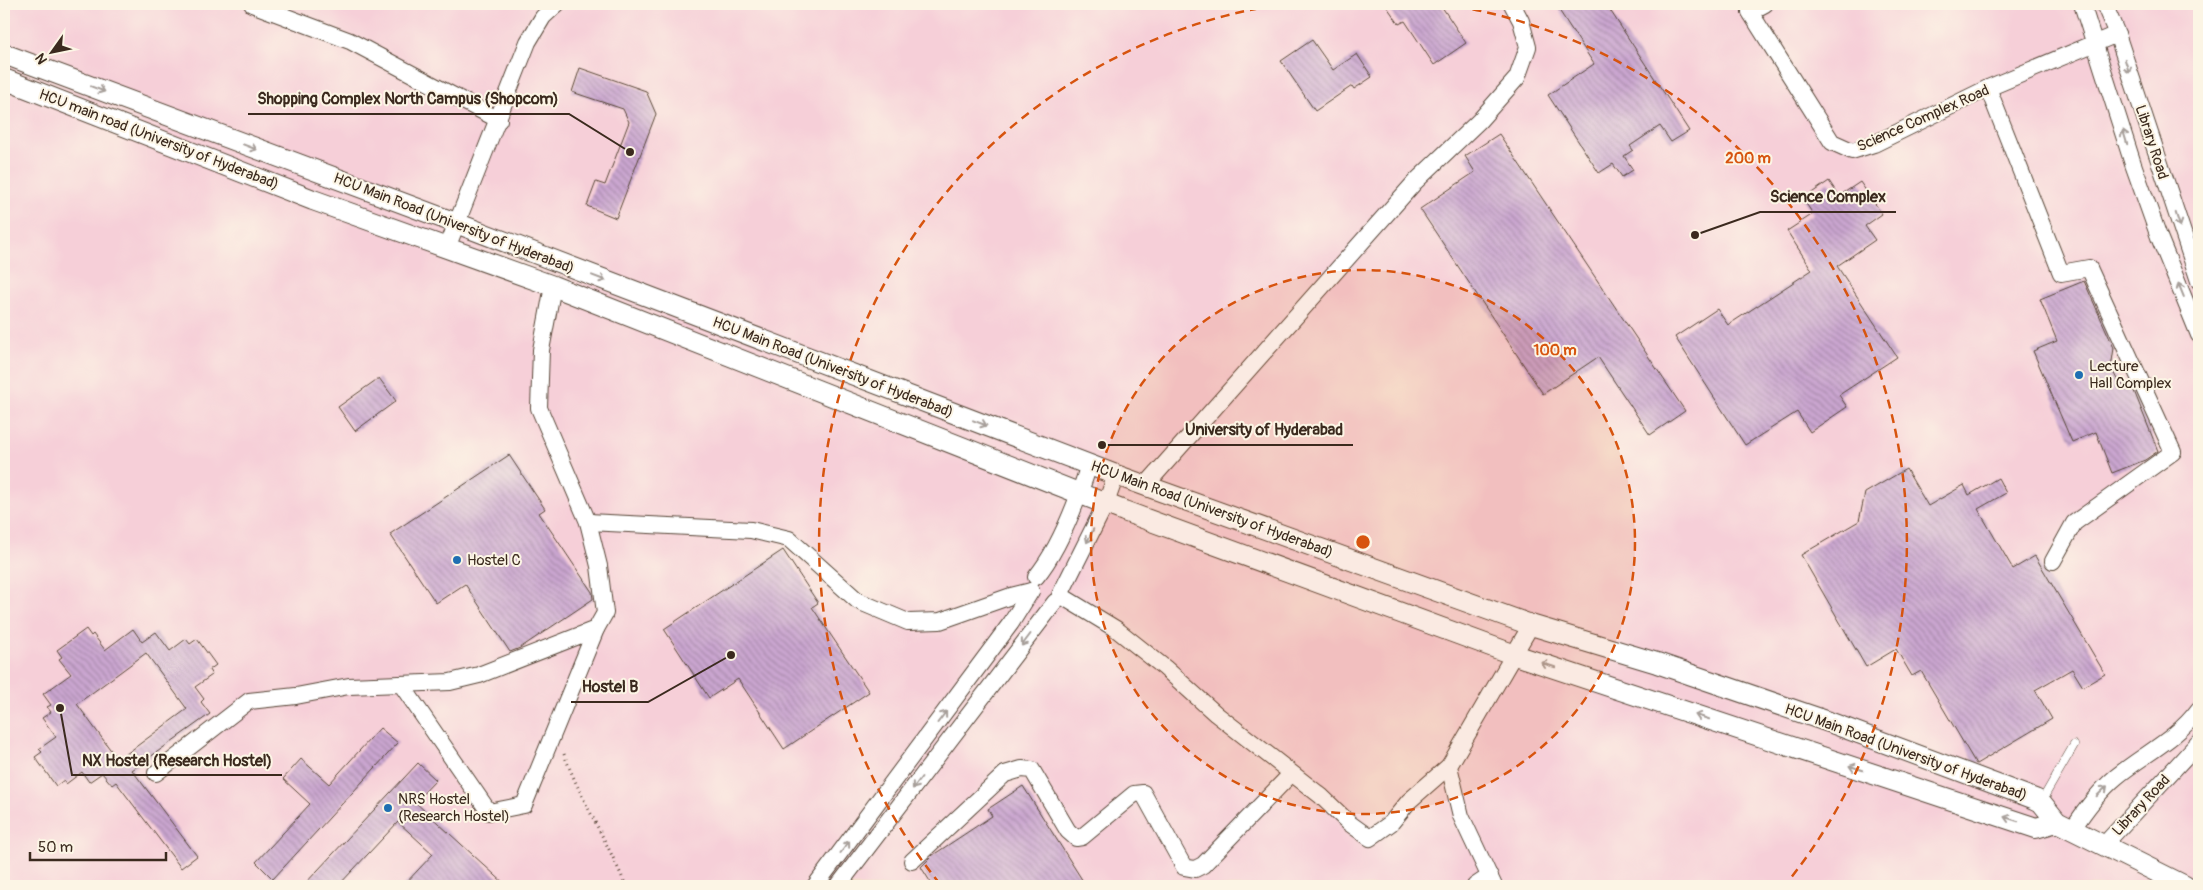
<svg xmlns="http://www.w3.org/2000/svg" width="2203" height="890" font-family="Pangolin,sans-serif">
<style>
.built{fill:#f6cfd8}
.building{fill:url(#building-back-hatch);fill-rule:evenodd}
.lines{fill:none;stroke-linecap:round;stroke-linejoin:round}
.service-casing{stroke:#564536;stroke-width:9}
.minor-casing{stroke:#564536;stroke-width:18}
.tertiary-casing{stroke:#564536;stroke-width:22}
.path{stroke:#564536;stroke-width:3;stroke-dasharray:1 4;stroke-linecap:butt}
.service{stroke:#fff;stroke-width:8}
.minor{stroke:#fff;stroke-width:16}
.tertiary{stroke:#fff;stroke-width:20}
.oneway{stroke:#a79f9a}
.ring{fill:none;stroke:#d7540e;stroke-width:2.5;stroke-dasharray:9 6}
.poi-dot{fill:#1f6fb2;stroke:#fcf5e5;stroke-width:2}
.labels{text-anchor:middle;stroke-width:4;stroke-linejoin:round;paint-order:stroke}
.street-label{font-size:15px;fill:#3b2a1e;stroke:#fcf5e5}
.poi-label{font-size:15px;fill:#3b2a1e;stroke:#fcf5e5;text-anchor:start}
.centre{fill:#d7540e;stroke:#fcf5e5;stroke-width:2.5}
.ring-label{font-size:15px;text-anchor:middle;font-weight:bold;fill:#d7540e;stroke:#fcf5e5;stroke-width:4;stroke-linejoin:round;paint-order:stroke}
.leader{fill:none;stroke:#3b2a1e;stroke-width:2}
.callout-dot{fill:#3b2a1e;stroke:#fcf5e5;stroke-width:2}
.callout-label{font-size:16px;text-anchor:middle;font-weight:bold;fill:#3b2a1e;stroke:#fcf5e5;stroke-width:4;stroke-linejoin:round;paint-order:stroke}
</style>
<defs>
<pattern id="building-back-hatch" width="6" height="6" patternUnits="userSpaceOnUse" patternTransform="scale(1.25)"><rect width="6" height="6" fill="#caa6d0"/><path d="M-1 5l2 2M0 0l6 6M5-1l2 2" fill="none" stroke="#a587a8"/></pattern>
</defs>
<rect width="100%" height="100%" fill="#fcf5e5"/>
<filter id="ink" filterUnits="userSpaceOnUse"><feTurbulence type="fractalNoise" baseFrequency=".02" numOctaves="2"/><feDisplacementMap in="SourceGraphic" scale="10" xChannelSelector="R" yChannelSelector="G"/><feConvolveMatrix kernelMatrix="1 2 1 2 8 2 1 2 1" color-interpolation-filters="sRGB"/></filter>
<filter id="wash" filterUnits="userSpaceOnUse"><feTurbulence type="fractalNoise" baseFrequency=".0096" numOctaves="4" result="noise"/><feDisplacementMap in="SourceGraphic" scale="20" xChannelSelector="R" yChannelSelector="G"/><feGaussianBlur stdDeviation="1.12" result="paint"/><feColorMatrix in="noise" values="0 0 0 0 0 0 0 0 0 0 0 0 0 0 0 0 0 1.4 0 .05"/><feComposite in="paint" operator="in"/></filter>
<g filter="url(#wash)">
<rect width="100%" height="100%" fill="#f1dfbf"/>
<rect class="built" x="4" y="4" width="2195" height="882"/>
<g id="blocks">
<g class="building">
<polygon points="1385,4 1440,4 1466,43 1434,65 1405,21 1399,24"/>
<polygon points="1555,4 1606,4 1689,131 1671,142 1660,126 1630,146 1633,150 1624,156 1633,170 1622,177 1613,164 1599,173 1548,95 1594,64"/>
<polygon points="1312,40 1333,70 1357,54 1372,77 1354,89 1352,86 1315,111 1281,61"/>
<polygon points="580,68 646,91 656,114 616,218 587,206 596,182 605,185 629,122 623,109 572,92"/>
<polygon points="1499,134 1685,411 1650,435 1598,357 1543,394 1420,209 1475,172 1465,156"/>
<polygon points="1829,181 1839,196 1860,182 1882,214 1865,226 1875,240 1837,266 1897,357 1839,395 1847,407 1810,432 1797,412 1745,445 1675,337 1717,309 1728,325 1812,270 1787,231 1813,214 1803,199"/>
<polygon points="2084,281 2114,348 2111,368 2119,383 2134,391 2158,451 2145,460 2112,473 2096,432 2072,442 2033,351 2057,341 2040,299"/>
<polygon points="379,378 396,401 355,431 338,407"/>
<polygon points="509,455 545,509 539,513 592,592 593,599 520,648 510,652 465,584 436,603 390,534"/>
<polygon points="1906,469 1928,506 1964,485 1969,495 1998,478 2006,493 1978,509 2013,569 2035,556 2105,674 2083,687 2072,669 2035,690 2052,719 1976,764 1921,671 1912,676 1896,649 1866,667 1801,555 1859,521 1865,493"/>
<polygon points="783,550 818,603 812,607 869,692 784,749 738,679 709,698 664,629"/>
<path d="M86,629L91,636L93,634L105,650L133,629L142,642L156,632L170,651L186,639L190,644L197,639L216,665L209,670L212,675L195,687L204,699L201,702L210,714L132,770L197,856L181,868L116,782L112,785L102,773L89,782L82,772L66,784L64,780L56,786L35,757L42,752L39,749L56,737L42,718L51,712L47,707L51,705L43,694L71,674L59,659L62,657L57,650ZM146,653L187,709L118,760L77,704Z"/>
<polygon points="380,728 398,743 273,879 256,862 310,804 283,779 301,759 329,784"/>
<polygon points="418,763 436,780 415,802 507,886 403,886 433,854 398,822 338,886 303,886"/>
<polygon points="1023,786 1086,886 933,886 921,867 933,855 992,816 988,809"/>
</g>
</g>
</g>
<g filter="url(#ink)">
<use href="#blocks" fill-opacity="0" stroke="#564536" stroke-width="1"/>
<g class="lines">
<defs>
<polyline id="service" points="2041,802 2074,745"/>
<g id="minor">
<polyline points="252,4 350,41 499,120"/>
<polyline points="1765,4 1750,12 1832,142 1852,151 1874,144 1988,88 2117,34"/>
<polyline points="2082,4 2133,164 2159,237 2199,335"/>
<polyline points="2104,4 2117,34 2199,281"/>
<polyline points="1988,88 2061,273 2089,268 2173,452 2074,523 2053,561"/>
<polyline points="447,248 528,42 543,17 557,4"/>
<polyline points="553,286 541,350 539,408 588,522 599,566 605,613 596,629"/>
<polyline points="1146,485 1415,182 1479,121 1517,78 1528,47 1521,21 1512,4"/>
<polyline points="588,522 751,530 789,539 858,601 908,622 940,621 1011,596 1031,591"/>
<path d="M1036,577C1059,549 1078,499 1089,465"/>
<polyline points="1061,593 1106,503 1116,475"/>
<polyline points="1060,595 1116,629 1165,668 1216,714 1321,796 1349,823 1370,838 1391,823 1409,801 1449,766"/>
<polyline points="156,773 249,701 296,696 349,686 450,682 479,675 596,629 524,805 489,812 401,684"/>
<path d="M2072,830C2085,810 2098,792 2116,777C2144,754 2177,739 2199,709"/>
<polyline points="2103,846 2199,742"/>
<polyline points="912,861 1005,774 1022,769 1032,770 1068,831 1076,838 1082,837 1134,794 1143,793 1184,867 1195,869 1203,865 1291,774"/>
<polyline points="815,886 1011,623 1031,591"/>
<polyline points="838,886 1055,602"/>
<polyline points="1475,886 1490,876"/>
<polyline points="1494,886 1461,816 1449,766 1531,625"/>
</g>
<g id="tertiary">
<polyline points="4,54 456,223 1116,475 1531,625 1657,663 1829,722 2035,799 2041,802 2057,822 2185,886"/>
<polyline points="4,79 313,200 553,286 1124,511 1515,655 2036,828 2057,822"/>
</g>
</defs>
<use href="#service" class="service-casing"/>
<use href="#minor" class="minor-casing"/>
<use href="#tertiary" class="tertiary-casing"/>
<path class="path" d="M564,754C581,800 607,841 626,886"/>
<use href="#service" class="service"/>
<use href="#minor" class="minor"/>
<use href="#tertiary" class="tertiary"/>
</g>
<defs><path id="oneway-shaft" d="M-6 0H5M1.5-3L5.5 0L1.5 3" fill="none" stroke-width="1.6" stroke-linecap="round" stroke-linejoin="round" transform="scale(1.25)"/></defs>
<g class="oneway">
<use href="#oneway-shaft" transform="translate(2127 66) rotate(72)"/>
<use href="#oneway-shaft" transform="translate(98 89) rotate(21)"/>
<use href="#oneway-shaft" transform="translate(2125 137) rotate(-107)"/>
<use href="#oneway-shaft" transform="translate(250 147) rotate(21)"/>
<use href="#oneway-shaft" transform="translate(2178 220) rotate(72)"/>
<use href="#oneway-shaft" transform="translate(599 278) rotate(21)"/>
<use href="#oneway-shaft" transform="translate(2181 290) rotate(-112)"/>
<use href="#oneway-shaft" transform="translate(980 423) rotate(21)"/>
<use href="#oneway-shaft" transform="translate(1090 536) rotate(116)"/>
<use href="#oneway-shaft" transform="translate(1026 640) rotate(127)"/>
<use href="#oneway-shaft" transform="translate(1548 665) rotate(-162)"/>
<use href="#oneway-shaft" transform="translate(942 717) rotate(-53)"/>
<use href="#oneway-shaft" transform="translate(1702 717) rotate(-162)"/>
<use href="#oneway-shaft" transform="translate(1856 768) rotate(-162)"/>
<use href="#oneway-shaft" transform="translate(917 783) rotate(127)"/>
<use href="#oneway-shaft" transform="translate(2102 791) rotate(-44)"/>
<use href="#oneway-shaft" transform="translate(2011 819) rotate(-162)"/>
<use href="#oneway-shaft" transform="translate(845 847) rotate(-53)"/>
</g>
</g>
<circle cx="1363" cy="542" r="272" fill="#d7540e" fill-opacity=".12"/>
<g class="ring">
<circle cx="1363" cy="542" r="272"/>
<path d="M940 884A544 544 0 0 1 1283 4M1443 4A544 544 0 0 1 1786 884"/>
</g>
<g class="poi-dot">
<circle cx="2079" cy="375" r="5"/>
<circle cx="457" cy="560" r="5"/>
<circle cx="388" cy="808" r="5"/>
</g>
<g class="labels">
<g class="street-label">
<text transform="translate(1923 118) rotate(-24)" y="5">Science Complex Road</text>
<text transform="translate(159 139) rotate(21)" y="5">HCU main road (University of Hyderabad)</text>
<text transform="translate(2152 142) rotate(72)" y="5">Library Road</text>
<text transform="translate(454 223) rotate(21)" y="5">HCU Main Road (University of Hyderabad)</text>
<text transform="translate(833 367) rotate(21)" y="5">HCU Main Road (University of Hyderabad)</text>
<text transform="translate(1212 509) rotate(20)" y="5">HCU Main Road (University of Hyderabad)</text>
<text transform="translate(1906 752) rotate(20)" y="5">HCU Main Road (University of Hyderabad)</text>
<text transform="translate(2141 805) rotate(-47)" y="5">Library Road</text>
</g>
<g class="poi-label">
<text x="2089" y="371">Lecture<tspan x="2089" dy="17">Hall Complex</tspan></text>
<text x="467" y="565">Hostel C</text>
<text x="398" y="804">NRS Hostel<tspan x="398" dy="17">(Research Hostel)</tspan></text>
</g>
</g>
<circle cx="1363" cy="542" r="8" class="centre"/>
<g class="ring-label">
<text x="1748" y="163">200 m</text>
<text x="1555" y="355">100 m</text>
</g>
<path class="leader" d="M630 152L569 114H248M1695 235L1760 212H1896M1102 445L1175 445H1353M731 655L648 702H571M60 708L72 775H282"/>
<g class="callout-dot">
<circle cx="630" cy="152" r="5"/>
<circle cx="1695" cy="235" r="5"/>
<circle cx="1102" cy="445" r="5"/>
<circle cx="731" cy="655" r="5"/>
<circle cx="60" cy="708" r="5"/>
</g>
<g class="callout-label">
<text x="408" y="104">Shopping Complex North Campus (Shopcom)</text>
<text x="1828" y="202">Science Complex</text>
<text x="1264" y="435">University of Hyderabad</text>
<text x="610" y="692">Hostel B</text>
<text x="177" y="766">NX Hostel (Research Hostel)</text>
</g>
<rect width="2203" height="890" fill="none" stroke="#fcf5e5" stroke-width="20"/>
<g transform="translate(52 52) rotate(237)" stroke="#fcf5e5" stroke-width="4" paint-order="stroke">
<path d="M0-4L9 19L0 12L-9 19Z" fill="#3b2a1e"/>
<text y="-8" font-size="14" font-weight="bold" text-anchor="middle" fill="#3b2a1e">N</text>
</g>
<path d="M30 852v8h136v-8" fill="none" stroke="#3b2a1e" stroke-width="2.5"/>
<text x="38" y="852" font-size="15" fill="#3b2a1e" stroke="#fcf5e5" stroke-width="4" paint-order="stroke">50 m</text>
</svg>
